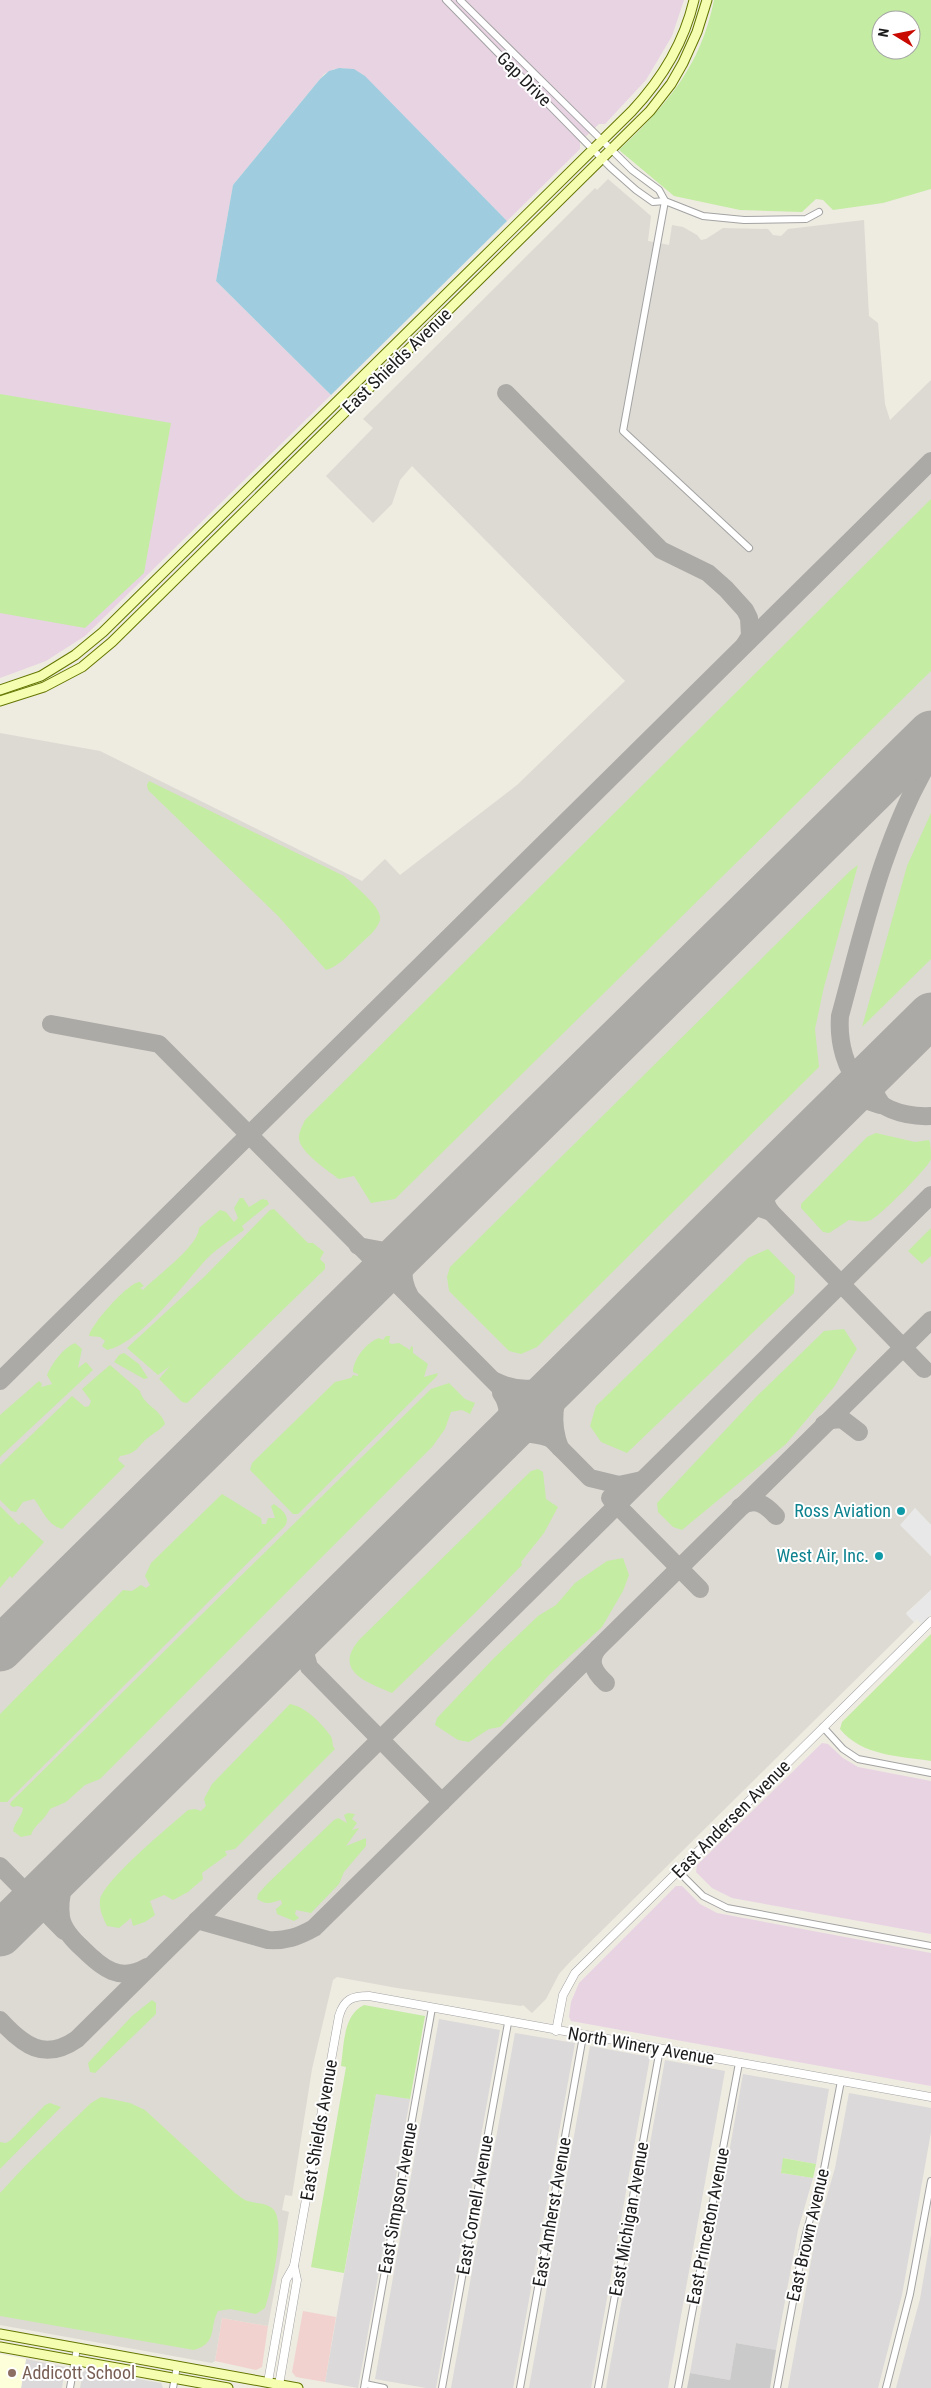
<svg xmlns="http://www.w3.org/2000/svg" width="931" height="2388" font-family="'Roboto Condensed',sans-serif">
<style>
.residential{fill:#dbd9d9}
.commercial{fill:#f1d2cf}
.industrial{fill:#e8d3e3}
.education{fill:#fdffda}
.religious{fill:#cacaca}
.airport{fill:#dddad3}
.grass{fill:#c4eca3;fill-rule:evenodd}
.parking{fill:#e8e8e8}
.water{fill:#9fcddf}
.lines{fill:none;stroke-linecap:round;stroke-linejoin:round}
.taxiway{stroke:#acaaa6;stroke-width:18}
.runway{stroke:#acaaa6;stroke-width:45}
.minor-casing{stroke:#a3a3a3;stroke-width:8}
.tertiary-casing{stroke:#a3a3a3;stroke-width:9}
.secondary-casing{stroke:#647700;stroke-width:11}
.minor{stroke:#fff;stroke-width:6}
.tertiary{stroke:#fff;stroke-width:8}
.secondary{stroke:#f5fdb1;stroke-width:9}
.culture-dot{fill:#0f9aa8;stroke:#fff;stroke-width:2}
.education-dot{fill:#8d6e63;stroke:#fff;stroke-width:2}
.labels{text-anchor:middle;stroke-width:4;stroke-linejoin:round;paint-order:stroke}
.street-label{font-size:18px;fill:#1c1c1c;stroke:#fff}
.culture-label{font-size:18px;fill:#0d838f;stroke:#fff;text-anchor:end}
.education-label{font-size:18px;fill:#785e54;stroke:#fff;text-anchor:start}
</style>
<rect width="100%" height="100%" fill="#eeebe1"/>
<g class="residential">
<polygon points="439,2019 500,2030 436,2388 426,2388 375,2379"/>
<polygon points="515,2033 575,2043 523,2333 513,2388 451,2388"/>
<polygon points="590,2046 650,2057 642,2102 591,2388 529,2388"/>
<polygon points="665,2060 725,2071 668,2388 606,2388"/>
<polygon points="743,2074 829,2089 816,2164 784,2158 781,2173 813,2178 798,2230 776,2350 736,2343 730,2380 690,2373"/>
<polygon points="376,2093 410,2099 358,2388 325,2382"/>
<polygon points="849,2093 931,2108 931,2132 902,2295 878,2388 788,2388 816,2234 835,2168"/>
<polygon points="931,2235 931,2388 896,2388 920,2299"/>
<polygon points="26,2359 65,2367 62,2388 21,2388"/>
<polygon points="86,2370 161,2383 163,2388 80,2388 83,2372"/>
</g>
<g class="commercial">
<polygon points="303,2311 336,2317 325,2382 296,2377 292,2372"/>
<polygon points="222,2318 268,2326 262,2367 256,2370 215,2361"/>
</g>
<g class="industrial">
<polygon points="0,0 684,0 672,36 646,80 605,124 599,124 580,142 580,149 507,221 362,74 344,68 334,69 324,74 233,185 216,281 331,395 85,636 46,661 0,678"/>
<polygon points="822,1743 828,1744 843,1758 858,1767 931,1781 931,1934 732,1898 712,1888 696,1872 697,1865"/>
<polygon points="676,1886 682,1886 700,1904 717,1913 931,1953 931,2086 571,2021 569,2017 571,2002 579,1983"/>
</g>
<polygon class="education" points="0,2354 26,2359 21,2388 0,2388"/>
<polygon class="religious" points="736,2343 776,2350 770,2388 687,2388 690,2373 730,2380"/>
<polygon class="airport" points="608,179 651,216 648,241 669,245 672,225 683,227 697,235 701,240 706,239 723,228 768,229 773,235 781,236 788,229 864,220 869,316 878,323 885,404 890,420 931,380 931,1525 915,1508 901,1525 931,1556 931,1590 906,1613 914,1622 569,1963 559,1974 546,1999 532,2013 523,2005 521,2006 397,1988 337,1977 333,1980 312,2069 292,2196 285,2195 282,2210 289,2212 268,2326 222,2318 215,2361 212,2363 0,2325 0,733 100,751 362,881 385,859 400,875 517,785 625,681 412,466 400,480 392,504 373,523 326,476 373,428 363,419 595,188 597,190"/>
<g class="grass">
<path d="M714,0H931V189L883,203L833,210L823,200L816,199L802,212L740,210L674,196L619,150C666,106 701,66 714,0ZM881,20H911V50H881Z"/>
<polygon points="0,394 171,423 144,573 85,628 0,613"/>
<path d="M931,499V671L395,1199L371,1203L354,1176L339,1179C328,1171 300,1152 299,1139C298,1133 303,1125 305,1120Z"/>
<path d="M149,781L344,876C352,884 383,907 380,920C377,931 365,939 357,947C347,956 339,966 326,970L278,916L148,790L147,785Z"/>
<polygon points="931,813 931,959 862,1027 907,866"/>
<polygon points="858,865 824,987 815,1029 819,1067 537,1347 521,1354 509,1351 449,1291 447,1277 450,1267 850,871"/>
<path d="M876,1133L915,1142L929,1140C931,1144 931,1154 931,1159C929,1167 880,1216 871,1220C864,1223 857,1221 849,1220L829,1233L823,1232L801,1208V1204L867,1137Z"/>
<path d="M240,1198H243L249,1207L262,1199L267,1200L269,1204L242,1226L244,1230C229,1241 214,1250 202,1264C182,1287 137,1345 107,1350L102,1346L105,1341L100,1337L89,1336C91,1325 128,1282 140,1282L144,1286L140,1288L143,1290C156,1276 198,1247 199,1228L220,1210L226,1212L234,1222L238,1218L234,1208Z"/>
<polygon points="274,1209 308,1243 313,1243 324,1252 320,1259 325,1264 325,1269 187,1403 182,1402 159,1379 170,1366 158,1375 127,1348 205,1276 270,1210"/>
<polygon points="931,1228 931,1256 922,1264 908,1251"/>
<polygon points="768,1249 795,1276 794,1293 627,1453 601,1442 590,1426 596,1406 748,1258"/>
<polygon points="844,1329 857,1349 834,1387 786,1444 682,1530 673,1527 658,1512 657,1503 757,1396 824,1331"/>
<path d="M386,1336H390L389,1343L392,1344L399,1343L410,1350L411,1346L413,1347V1353L428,1364L424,1377L438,1373L437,1376L298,1514H293L250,1470L252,1463L335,1382L351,1378L353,1375L358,1376V1374L353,1372C353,1359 367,1342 379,1338L383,1340Z"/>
<path d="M75,1343L82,1349L78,1368L86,1362L93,1370L0,1457V1415L39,1381L42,1384L41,1387L52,1384L47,1375C52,1363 63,1348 75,1343Z"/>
<polygon points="124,1353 139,1364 148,1378 144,1379 114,1362 119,1355"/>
<path d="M110,1365L140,1391C143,1405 162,1410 165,1424C160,1430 155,1432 149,1437C136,1447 139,1453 120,1456L118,1460L125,1466L62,1529C47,1525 42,1509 34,1499L23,1502L16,1512L11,1511L0,1500V1465L72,1396L85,1407L89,1406L91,1401L82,1389Z"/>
<path d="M449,1383L465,1399L475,1403L470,1414L462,1410L451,1412L445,1429L432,1447L100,1779L85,1785L66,1802L50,1809C45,1820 34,1825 31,1835L21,1837L13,1831C14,1822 22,1817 23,1808L18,1806L13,1807L10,1805L11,1802L431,1389Z"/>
<path d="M538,1469L543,1472L546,1499L558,1507L544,1533L521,1562L522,1565L474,1614L392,1693C366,1682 333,1671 359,1640L531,1471Z"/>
<path d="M222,1494L261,1518L262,1524H266L268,1518H275L271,1506L274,1504C282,1510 291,1516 285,1526L7,1802H0V1714L123,1590L132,1591L141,1585L146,1588L150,1585L145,1576L151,1563Z"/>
<polygon points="0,1506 19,1525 22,1522 44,1542 12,1578 10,1576 0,1588"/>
<polygon points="623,1558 629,1575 623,1591 602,1627 550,1674 500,1727 489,1729 469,1742 458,1740 435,1725 437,1718 493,1659 538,1616 556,1605 575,1583 607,1561"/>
<path d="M931,1634V1761C899,1756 862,1756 840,1729L842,1722Z"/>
<path d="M290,1704C306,1707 320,1722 330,1735C334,1740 331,1745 335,1749L235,1849L225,1851L227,1855L202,1873L203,1879L188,1892L173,1900L164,1895L150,1901L155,1915L145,1922L133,1926L131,1918L119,1928L107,1926C103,1918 99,1910 100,1900C103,1881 171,1825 188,1810L195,1809L201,1811L206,1806L204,1799L212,1784Z"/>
<path d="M348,1813L355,1814L352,1819L357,1823L352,1830L359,1828L346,1846L366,1838V1846L344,1872L339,1884L311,1913L296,1910L295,1914L299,1918L294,1921L277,1914L276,1909L282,1904L281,1900C271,1903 266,1905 257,1899L258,1894L268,1883L334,1820L338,1818L347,1823L344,1815Z"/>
<polygon points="152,2000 156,2003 156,2014 95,2073 90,2072 88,2063 132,2016"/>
<path d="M364,2005L425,2016L410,2099L376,2094L344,2273L311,2267L346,2067L341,2066C344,2045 343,2015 364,2005Z"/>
<path d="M101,2097L130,2103L145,2110L235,2193C239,2195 243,2200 248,2201C257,2204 266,2202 273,2209C287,2222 271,2290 265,2308L256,2314L230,2309L218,2311C209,2328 218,2343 194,2350L0,2316V2193L25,2166L91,2103Z"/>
<polygon points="50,2103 61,2107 0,2169 0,2142 6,2143 11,2140 45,2105"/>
<polygon points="783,2158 816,2164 813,2178 781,2173"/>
</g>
<g class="parking">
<polygon points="915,1508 931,1525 931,1556 900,1525"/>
<polygon points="931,1590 931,1614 921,1624 917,1619 914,1622 906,1614"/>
</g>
<polygon class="water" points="339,68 354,69 365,76 507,221 331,395 216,281 233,185 320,79 329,71"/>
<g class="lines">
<g class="taxiway">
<polyline points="506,393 661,550 708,573 726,589 745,610 749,618 750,636 745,644"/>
<path d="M931,758C884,836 864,928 840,1016C836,1072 872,1119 931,1116"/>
<polyline points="853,810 930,761"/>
<polyline points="51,1024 159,1044 590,1478 619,1485 642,1480"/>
<path d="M881,1103C869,1088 877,1074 886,1060"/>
<polyline points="841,1104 862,1099 880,1105"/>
<path d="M772,1172C765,1186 761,1199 771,1212L924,1369"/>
<polyline points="731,1212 754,1206 771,1212"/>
<polyline points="358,1246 385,1251 411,1244"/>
<path d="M409,1294C400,1277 403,1261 411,1244"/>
<polyline points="0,1381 931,461"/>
<path d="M495,1381C518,1393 545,1391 565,1376"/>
<polyline points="824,1424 831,1420 842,1419 859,1432"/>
<path d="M499,1441C506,1424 513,1410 501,1393"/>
<path d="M499,1441C517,1432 530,1432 549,1438"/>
<path d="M560,1448C550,1422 554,1401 565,1376"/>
<polyline points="610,1498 700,1589"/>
<path d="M740,1507C755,1497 765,1504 776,1516"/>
<polyline points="311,1627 304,1649 309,1667 442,1802"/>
<path d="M598,1648C587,1662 595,1673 606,1683"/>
<path d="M76,1858C66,1877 58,1895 61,1917C63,1930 74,1941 83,1949C102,1968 120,1983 147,1967"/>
<polyline points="0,1866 64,1931"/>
<path d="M197,1920L268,1940C286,1941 298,1937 314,1928L931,1320"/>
<path d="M0,2020C23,2045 44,2062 77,2039L931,1195"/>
</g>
<g class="runway">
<polyline points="0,1649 931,733"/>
<polyline points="0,1934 931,1015"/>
</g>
<defs>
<g id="minor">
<polyline points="446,0 610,167 636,190 653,202 665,201 703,216 744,220 806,219 819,212"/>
<polyline points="460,0 632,170 659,190 665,201"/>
<polyline points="665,201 623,431 749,548"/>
<polyline points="823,1727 843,1749 858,1759 931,1773"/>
<polyline points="678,1871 703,1896 727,1908 931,1946"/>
<polyline points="365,2384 384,2388"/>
<polyline points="70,2388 77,2348"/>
<polyline points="173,2388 177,2366"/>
<polyline points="364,2388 432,2008"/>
<polyline points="442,2388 508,2023"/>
<polyline points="520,2388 583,2036"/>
<polyline points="598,2388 660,2049"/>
<polyline points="678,2388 739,2063"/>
<polyline points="777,2388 805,2237 824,2169 841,2081"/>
<polyline points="886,2388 910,2294 931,2181"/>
</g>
<g id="tertiary">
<polyline points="556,2031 563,1995 575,1973 931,1621"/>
<path d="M268,2382L286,2280L294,2266L339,2016C344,1999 352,1996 369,1996L931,2097"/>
<polyline points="279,2385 297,2280 294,2266"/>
</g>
<g id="secondary">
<path d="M0,690L41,676L75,655L103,632L632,111C662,79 684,43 694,0"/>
<polyline points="0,701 44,687 82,667 112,642 650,111 671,84 683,63 697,32 707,0"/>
<polyline points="0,2334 298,2388"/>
<polyline points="0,2347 228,2388"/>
</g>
</defs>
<use href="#minor" class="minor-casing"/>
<use href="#tertiary" class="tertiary-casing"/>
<use href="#secondary" class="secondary-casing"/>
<use href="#minor" class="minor"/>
<use href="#tertiary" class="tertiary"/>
<use href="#secondary" class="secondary"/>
</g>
<g class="culture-dot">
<circle cx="901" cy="1511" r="5"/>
<circle cx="879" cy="1556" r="5"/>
</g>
<circle class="education-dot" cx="12" cy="2373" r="5"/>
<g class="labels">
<g class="street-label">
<text transform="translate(524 79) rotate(45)" y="6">Gap Drive</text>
<text transform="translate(397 361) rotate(-44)" y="6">East Shields Avenue</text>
<text transform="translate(731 1819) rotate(-45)" y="6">East Andersen Avenue</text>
<text transform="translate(641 2046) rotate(10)" y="6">North Winery Avenue</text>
<text transform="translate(319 2130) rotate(-80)" y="6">East Shields Avenue</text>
<text transform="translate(398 2198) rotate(-80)" y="6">East Simpson Avenue</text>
<text transform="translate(475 2205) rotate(-80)" y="6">East Cornell Avenue</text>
<text transform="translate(552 2212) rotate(-80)" y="6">East Amherst Avenue</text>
<text transform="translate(629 2219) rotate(-80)" y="6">East Michigan Avenue</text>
<text transform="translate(708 2226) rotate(-79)" y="6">East Princeton Avenue</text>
<text transform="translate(808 2235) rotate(-77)" y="6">East Brown Avenue</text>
</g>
<g class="culture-label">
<text x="891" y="1517">Ross Aviation</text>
<text x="869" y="1562">West Air, Inc.</text>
</g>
<g class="education-label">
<text x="22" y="2379">Addicott School</text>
</g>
</g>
<g transform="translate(896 35) rotate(280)"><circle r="24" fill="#ffffff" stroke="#a4a4a4"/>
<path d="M0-4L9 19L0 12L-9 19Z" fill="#c90a00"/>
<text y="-8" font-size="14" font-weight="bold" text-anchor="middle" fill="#1c1c1c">N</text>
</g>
</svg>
